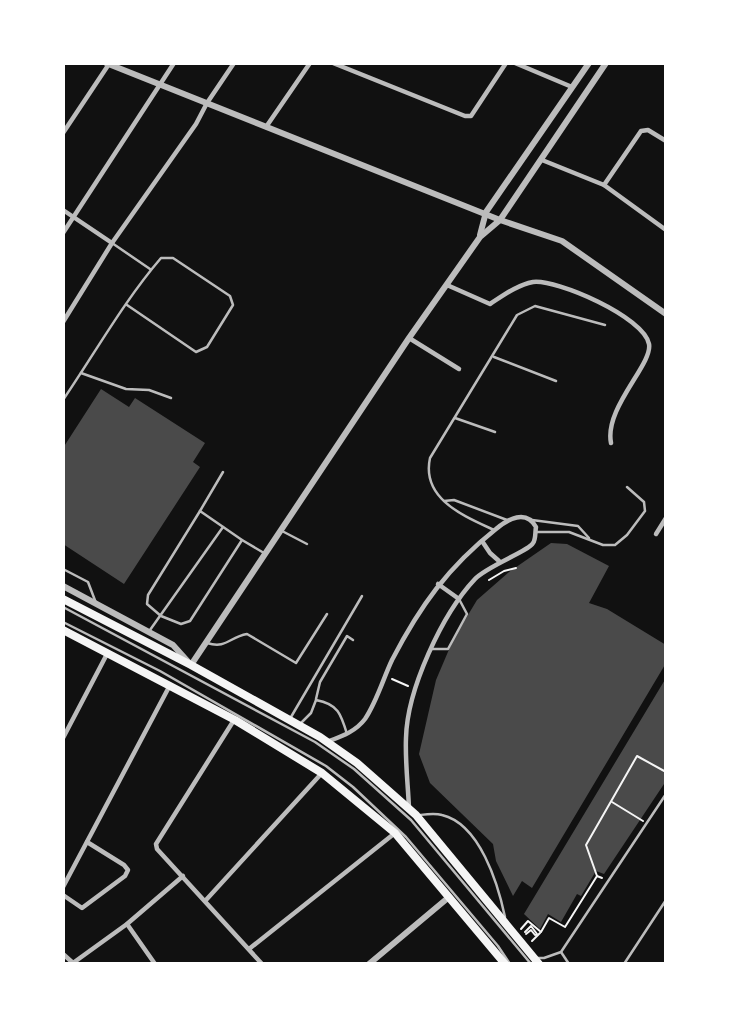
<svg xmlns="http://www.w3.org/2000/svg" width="729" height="1027" font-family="Rubik,sans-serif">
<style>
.building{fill:#4a4a4a}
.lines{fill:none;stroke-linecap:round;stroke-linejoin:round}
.path{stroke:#f5f5f5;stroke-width:2}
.service{stroke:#bcbcbc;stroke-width:2.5}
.minor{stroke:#bcbcbc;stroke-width:4.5}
.tertiary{stroke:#bcbcbc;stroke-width:6}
.primary{stroke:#f5f5f5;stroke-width:8}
</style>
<rect width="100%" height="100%" fill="#111"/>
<g class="building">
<polygon points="101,389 129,407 135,398 205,443 193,462 200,467 124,584 63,544 63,448"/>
<polygon points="551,543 567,544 609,566 589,603 607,609 666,645 666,663 532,888 522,881 513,896 496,861 493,844 430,783 419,754 436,680 453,640 477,600 509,572"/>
<polygon points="666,678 666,781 604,874 596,871 581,896 577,894 561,922 548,914 540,929 524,914"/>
</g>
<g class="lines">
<g class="path">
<polyline points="489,580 504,571 516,568"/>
<polyline points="392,679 408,686"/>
<polyline points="612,802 643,821"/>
<polyline points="597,876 586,845 637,756 666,772"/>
<polyline points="521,929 528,921 541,932 549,918 565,927 597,876 602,878"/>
<polyline points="525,932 531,926 537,934 535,935 531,930 526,934"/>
<polyline points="532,941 540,933"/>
</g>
<g class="service">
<polyline points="112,243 150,269"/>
<polyline points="494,357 556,381"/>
<polyline points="81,373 126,389 149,390 171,398"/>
<path d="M63,400C95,353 124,301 161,258H173L230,296L233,305L207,347L196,352L127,305"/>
<polyline points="455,418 495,432"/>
<polyline points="444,501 454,500 507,520"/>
<polygon points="200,511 242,540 190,621 181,624 161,616 147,604 148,595"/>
<polyline points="200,511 223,472"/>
<polyline points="532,520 578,526 589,538"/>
<path d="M494,530C464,516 421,499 430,458L517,315L535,306L605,325"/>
<polyline points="282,531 307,544"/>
<polyline points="537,532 569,532 603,545 615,545 627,535 645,511 644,502 627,487"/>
<polyline points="242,540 264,553"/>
<polyline points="63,569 88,582 96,603"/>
<polyline points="63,607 315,742 354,769 411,820 531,964"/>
<polyline points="63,622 160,671 326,766 353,787 406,837 498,946 510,964"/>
<polyline points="150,630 223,527"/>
<path d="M207,643C227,649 229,637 247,634L296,663L327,614"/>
<polyline points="431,649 448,649 467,614 459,599"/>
<polyline points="316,699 320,682 347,636 353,640"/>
<polyline points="291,717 362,596"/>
<path d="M300,724L311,713L316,700C338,704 341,714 347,734"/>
<path d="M420,815C428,814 435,813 442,815C480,824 498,884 505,917"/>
<polyline points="561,952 569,964"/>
<polyline points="538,958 544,958 561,952 666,794"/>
<polyline points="624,964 666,900"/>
</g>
<g class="minor">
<polyline points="333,63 465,116 471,116 506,63"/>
<polyline points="515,63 572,87"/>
<polyline points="266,127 310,63"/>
<polyline points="63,133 109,64"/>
<polyline points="542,160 604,185 666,230"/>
<polyline points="604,185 641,131 648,130 666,141"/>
<polyline points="63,210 112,243"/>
<polyline points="63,233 174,63"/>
<path d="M447,285L490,304C504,295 517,285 533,282C557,279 644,317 649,344C653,364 604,408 611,443"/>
<polyline points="63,322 112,243 196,124 207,103 234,63"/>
<polyline points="409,338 459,369"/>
<polyline points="656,534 666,518"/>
<polyline points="482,541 490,553 499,561"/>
<polyline points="438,584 459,599"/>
<polyline points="234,720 156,844 157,849 262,964"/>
<polyline points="63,738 107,654"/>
<path d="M329,741C343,736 356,731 365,719C377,701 383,679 392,660C420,606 448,567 496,529C508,519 526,509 536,527C535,532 536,539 533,543C529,551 487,566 475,579C442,614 407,690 406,738C405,761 408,785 409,808"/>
<polyline points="63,887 169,687"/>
<polyline points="63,895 82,908 125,876 128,870 124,865 87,842"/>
<polyline points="206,900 321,774"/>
<polyline points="127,924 155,964"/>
<polyline points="249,949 395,833"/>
<polyline points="63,954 73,963 127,924 183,876"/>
</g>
<g class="tertiary">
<polyline points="106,63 500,220 562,241 666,314"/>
<polyline points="480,235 486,212 589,63"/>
<polyline points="63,586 173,645 191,665 409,338 480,237 500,220 606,63"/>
<polyline points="369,964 449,897"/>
</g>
<g class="primary">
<polyline points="63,599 191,665 320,737 357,763 416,815 539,964"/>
<polyline points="63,630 235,720 322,773 395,833 505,964"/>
</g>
</g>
<rect width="729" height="1027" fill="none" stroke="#ffffff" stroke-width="130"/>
</svg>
